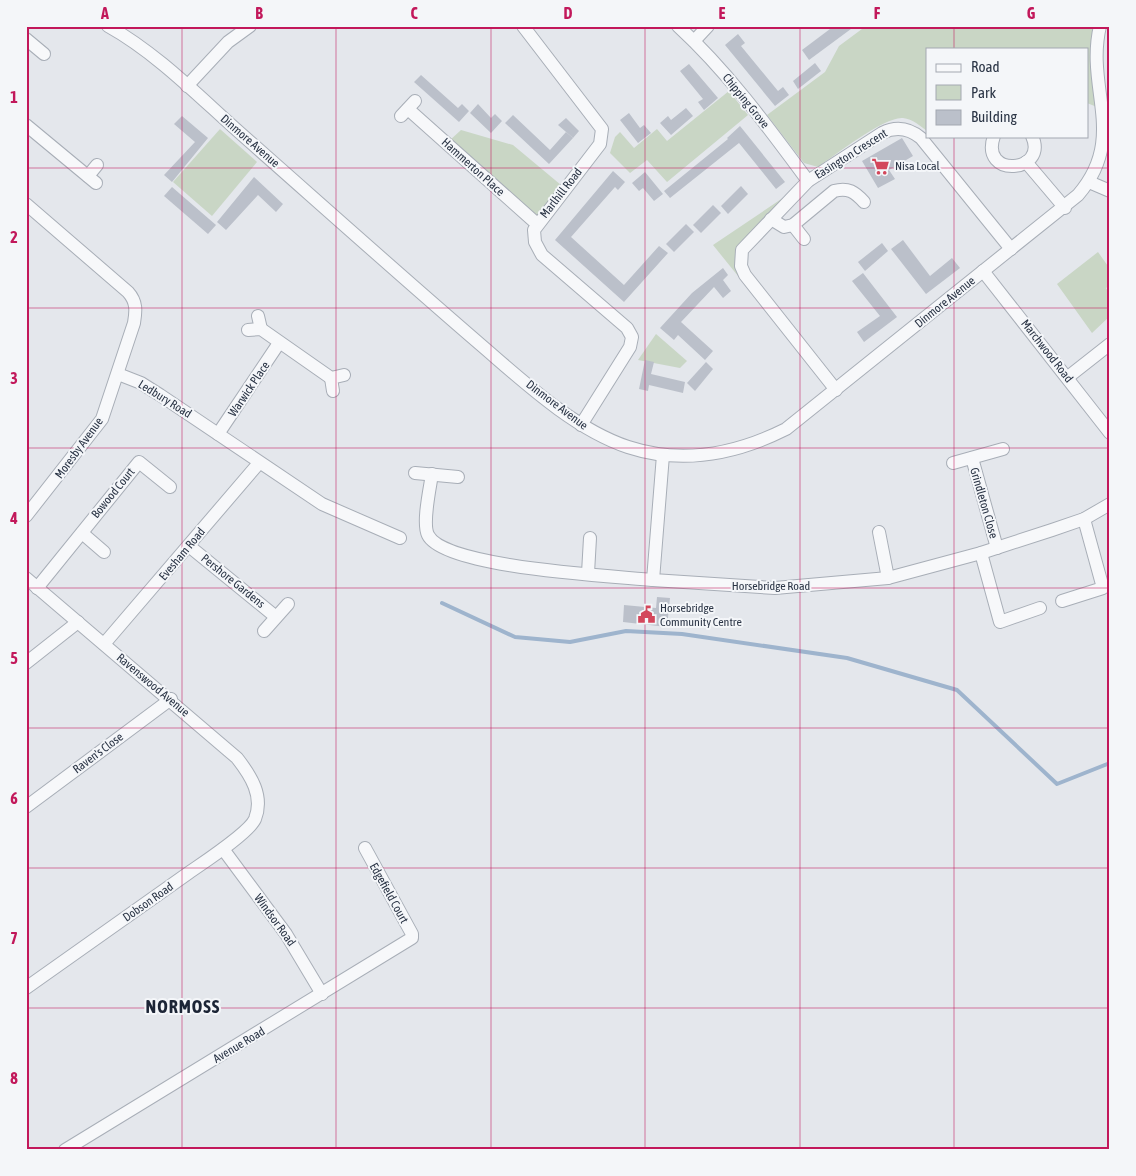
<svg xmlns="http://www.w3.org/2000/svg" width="1136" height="1176" font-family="'Asap Condensed',sans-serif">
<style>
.green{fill:#c9d6c5}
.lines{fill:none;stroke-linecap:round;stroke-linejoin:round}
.stream{stroke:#9eb4cd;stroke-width:4}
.building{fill:#bbc0ca}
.street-casing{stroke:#a8aeb7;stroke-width:14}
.street{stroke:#f7f8fa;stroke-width:12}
.grid{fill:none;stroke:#c2185b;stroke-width:1;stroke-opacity:0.55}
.labels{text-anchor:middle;stroke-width:4;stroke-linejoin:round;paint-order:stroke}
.street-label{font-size:12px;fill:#2a3445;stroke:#f4f6f9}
.poi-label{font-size:12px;fill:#2a3445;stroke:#f4f6f9;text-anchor:start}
.district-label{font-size:18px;font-weight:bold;letter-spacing:1px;fill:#1c2536;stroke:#f4f6f9}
.neatline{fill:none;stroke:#c2185b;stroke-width:2}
.grid-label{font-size:16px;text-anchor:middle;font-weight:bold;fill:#c2185b}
</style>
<rect width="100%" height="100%" fill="#e4e7ec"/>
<g class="green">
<path d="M866,26H1094L1092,52L1097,107L1087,103V49H927V131C920,126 913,119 903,118C885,116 835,155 818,167L804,163L767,115L825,72L839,46Z"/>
<polygon points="729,91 748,115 667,182 647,160 630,173 610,153 615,137 620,132 634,148 657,129 667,141"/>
<polygon points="220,129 257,162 212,216 173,182"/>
<polygon points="461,130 513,145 561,185 535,219 449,141"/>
<polygon points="808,181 736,257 738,276 713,245"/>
<polygon points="1098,252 1110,269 1110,285 1106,288 1110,295 1110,316 1092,333 1057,284"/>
<polygon points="656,334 687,361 680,368 638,360"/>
</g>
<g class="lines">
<polyline class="stream" points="442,603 515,637 570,642 626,631 682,634 847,658 957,690 1057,784 1110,763"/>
</g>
<g class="building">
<polygon points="834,26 855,26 809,60 802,50"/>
<polygon points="738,34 745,43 741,46 778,91 783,87 789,95 775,106 725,45"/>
<polygon points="815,63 821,71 798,89 793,81"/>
<polygon points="689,64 718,98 704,110 698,102 703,99 680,71"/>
<polygon points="421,75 458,108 462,104 469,111 459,122 414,82"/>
<polygon points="478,104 491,118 495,114 502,121 491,133 470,113"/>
<polygon points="686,108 693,116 671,135 660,123 668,116 671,120"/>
<polygon points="629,113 640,128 644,125 651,133 638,143 620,120"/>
<polygon points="513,115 550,150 566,132 573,138 549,164 505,123"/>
<polygon points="182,116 208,138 172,182 164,175 195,142 174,124"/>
<polygon points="566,118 579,131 573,138 558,125"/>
<polygon points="740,126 785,182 776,189 739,143 670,198 664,191 728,139 727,138"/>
<polygon points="902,138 913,156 889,170 895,179 878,188 862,161"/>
<polygon points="613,171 625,182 618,190 615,187 571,237 624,285 659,246 668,253 624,302 555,240"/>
<polygon points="645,172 663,194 654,201 643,188 639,191 632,183"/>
<polygon points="254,177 283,204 276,212 258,195 226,230 217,222"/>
<polygon points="741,186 748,194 728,214 721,206"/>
<polygon points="172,187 216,225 208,234 164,196"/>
<polygon points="713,205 721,213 701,233 693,225"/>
<polygon points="686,224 694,232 674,252 666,244"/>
<polygon points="903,240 930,276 952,258 960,268 926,294 891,249"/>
<polygon points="882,243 888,251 865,271 858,262"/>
<polygon points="723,268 728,275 723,280 731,291 723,298 714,287 681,322 713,351 705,360 678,335 674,340 660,328 692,293"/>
<polygon points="863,273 897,317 864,342 857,332 880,316 852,281"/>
<polygon points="645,360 654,362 651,374 685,382 683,393 649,385 648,391 639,389"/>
<polygon points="706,362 713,369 695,391 687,383"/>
<polygon points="657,597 670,598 667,627 623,622 624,605 656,608"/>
</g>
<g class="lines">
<defs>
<g id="street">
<path d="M108,26C160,55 203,101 248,140C325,208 402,277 481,345C524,382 574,429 628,447C683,465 736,454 786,429L1078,195C1128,137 1085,89 1100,26"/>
<polyline points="523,26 602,129 600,144 534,230 535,242 542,255 627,328 632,337 630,347 581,425"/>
<path d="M678,26C728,72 768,127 808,181"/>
<polyline points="26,39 44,54"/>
<polyline points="694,41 708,26"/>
<polyline points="187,86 228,42 250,26"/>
<polyline points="408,109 537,224"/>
<polyline points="401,116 415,101"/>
<polyline points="26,125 96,183"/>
<path d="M994,136C979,179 1049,173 1032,136"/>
<polyline points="1026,162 1065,208"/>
<polyline points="88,176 97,165"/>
<polyline points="1089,182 1110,191"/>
<path d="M26,204L128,292C137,302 136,311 134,323L102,419L26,516"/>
<path d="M771,219L784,227L793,225L834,191C848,187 855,192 864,202"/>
<polyline points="793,225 804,239"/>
<polyline points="983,271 1110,433"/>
<polyline points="258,316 261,329"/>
<polyline points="248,330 261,329 331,378 344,375"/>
<polyline points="118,374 141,383 160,395 322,504 400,538"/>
<polyline points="1068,377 1110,344"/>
<polyline points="331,378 333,391"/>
<path d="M836,390L745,275L741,266L742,250L808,181L882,133C896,126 909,128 921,138L1011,249"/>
<polyline points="218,434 279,343"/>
<polyline points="663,455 653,580 775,588 888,578 981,553 1052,530 1084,519 1110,504"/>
<polyline points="972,458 997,548"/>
<polyline points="953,463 1003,449"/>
<polyline points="415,473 458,477"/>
<path d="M432,474C430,488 422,523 428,535C444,568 614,576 653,580"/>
<polyline points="879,532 888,578"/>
<polyline points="82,533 104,552"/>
<polyline points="189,546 276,617"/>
<polyline points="981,553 1000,622 1040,608"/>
<polyline points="588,573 590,538"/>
<path d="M26,578L237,758C251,776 264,796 255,819C249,833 201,864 187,874C134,912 80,950 26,988"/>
<polyline points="37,588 139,462 170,487"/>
<polyline points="1062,601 1103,588 1084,519"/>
<polyline points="264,631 288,604"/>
<polyline points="104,644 259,463"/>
<polyline points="26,663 78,622"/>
<polyline points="26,807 171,699"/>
<polyline points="223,849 286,934 322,994"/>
<polyline points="65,1150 412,938 412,934 365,848"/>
</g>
</defs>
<use href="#street" class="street-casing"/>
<use href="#street" class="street"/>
</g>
<path class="grid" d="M182,26V1150M336,26V1150M491,26V1150M645,26V1150M800,26V1150M954,26V49M954,136V1150M26,168H1110M26,308H1110M26,448H1110M26,588H1110M26,728H1110M26,868H1110M26,1008H1110"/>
<defs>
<symbol id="supermarket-bare" viewBox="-9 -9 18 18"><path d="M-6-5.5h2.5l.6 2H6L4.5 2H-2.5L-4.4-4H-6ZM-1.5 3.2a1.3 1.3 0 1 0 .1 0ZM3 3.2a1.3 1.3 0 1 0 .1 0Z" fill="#d3475b" stroke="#f4f6f9" stroke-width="2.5" paint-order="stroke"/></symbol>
<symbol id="civic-bare" viewBox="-9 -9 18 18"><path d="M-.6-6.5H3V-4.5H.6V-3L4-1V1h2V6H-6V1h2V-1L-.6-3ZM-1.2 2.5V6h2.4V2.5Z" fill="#d3475b" stroke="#f4f6f9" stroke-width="2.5" paint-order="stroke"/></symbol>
</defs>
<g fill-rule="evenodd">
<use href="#supermarket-bare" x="868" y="154" width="25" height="25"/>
<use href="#civic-bare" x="634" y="602" width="25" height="25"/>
</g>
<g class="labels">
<g class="street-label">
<text transform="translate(746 101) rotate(51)" y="4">Chipping Grove</text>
<text transform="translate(250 141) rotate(41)" y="4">Dinmore Avenue</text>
<text transform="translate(851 154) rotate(-32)" y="4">Easington Crescent</text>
<text transform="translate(473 167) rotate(42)" y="4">Hammerton Place</text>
<text transform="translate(561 193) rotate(-52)" y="4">Marlhill Road</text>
<text transform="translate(945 302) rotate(-39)" y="4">Dinmore Avenue</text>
<text transform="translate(1047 351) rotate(52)" y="4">Marchwood Road</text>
<text transform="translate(249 389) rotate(-56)" y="4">Warwick Place</text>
<text transform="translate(165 399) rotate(32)" y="4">Ledbury Road</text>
<text transform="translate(557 405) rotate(37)" y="4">Dinmore Avenue</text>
<text transform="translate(79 448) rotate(-54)" y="4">Moresby Avenue</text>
<text transform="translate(113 493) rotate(-51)" y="4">Bowood Court</text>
<text transform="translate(984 503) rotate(74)" y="4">Grindleton Close</text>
<text transform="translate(182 554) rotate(-50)" y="4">Evesham Road</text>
<text transform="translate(233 581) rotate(39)" y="4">Pershore Gardens</text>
<text x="771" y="590">Horsebridge Road</text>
<text transform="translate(153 685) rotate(40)" y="4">Ravenswood Avenue</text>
<text transform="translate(98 753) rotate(-37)" y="4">Raven's Close</text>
<text transform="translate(389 893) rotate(61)" y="4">Edgefield Court</text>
<text transform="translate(148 902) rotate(-35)" y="4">Dobson Road</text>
<text transform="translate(275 920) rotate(54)" y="4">Windsor Road</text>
<text transform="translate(239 1045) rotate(-31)" y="4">Avenue Road</text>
</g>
<g class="poi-label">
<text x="895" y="170">Nisa Local</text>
<text x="660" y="612">Horsebridge<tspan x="660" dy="14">Community Centre</tspan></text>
</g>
<g class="district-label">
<text x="183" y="1013">NORMOSS</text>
</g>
</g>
<rect width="1136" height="1176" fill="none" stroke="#f4f6f9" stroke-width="55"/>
<rect x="926" y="48" width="162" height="90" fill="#f4f6f9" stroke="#a3a8b1"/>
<rect x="936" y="64" width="25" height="8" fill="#f7f8fa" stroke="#a3a8b1"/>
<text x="971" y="72" font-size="15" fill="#2a3445">Road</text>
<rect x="936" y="85" width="25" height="15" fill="#c9d6c5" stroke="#a3a8b1"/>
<text x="971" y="98" font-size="15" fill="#2a3445">Park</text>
<rect x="936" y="110" width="25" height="15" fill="#bbc0ca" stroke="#a3a8b1"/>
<text x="971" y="122" font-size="15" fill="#2a3445">Building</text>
<rect x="28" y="28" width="1080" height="1120" class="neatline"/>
<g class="grid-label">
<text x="105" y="19">A</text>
<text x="259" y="19">B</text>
<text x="414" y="19">C</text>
<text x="568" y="19">D</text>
<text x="722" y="19">E</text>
<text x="877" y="19">F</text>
<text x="1031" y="19">G</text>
<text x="14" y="103">1</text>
<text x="14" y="243">2</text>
<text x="14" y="384">3</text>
<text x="14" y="524">4</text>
<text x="14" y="664">5</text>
<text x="14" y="804">6</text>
<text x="14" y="944">7</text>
<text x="14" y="1084">8</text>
</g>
</svg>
